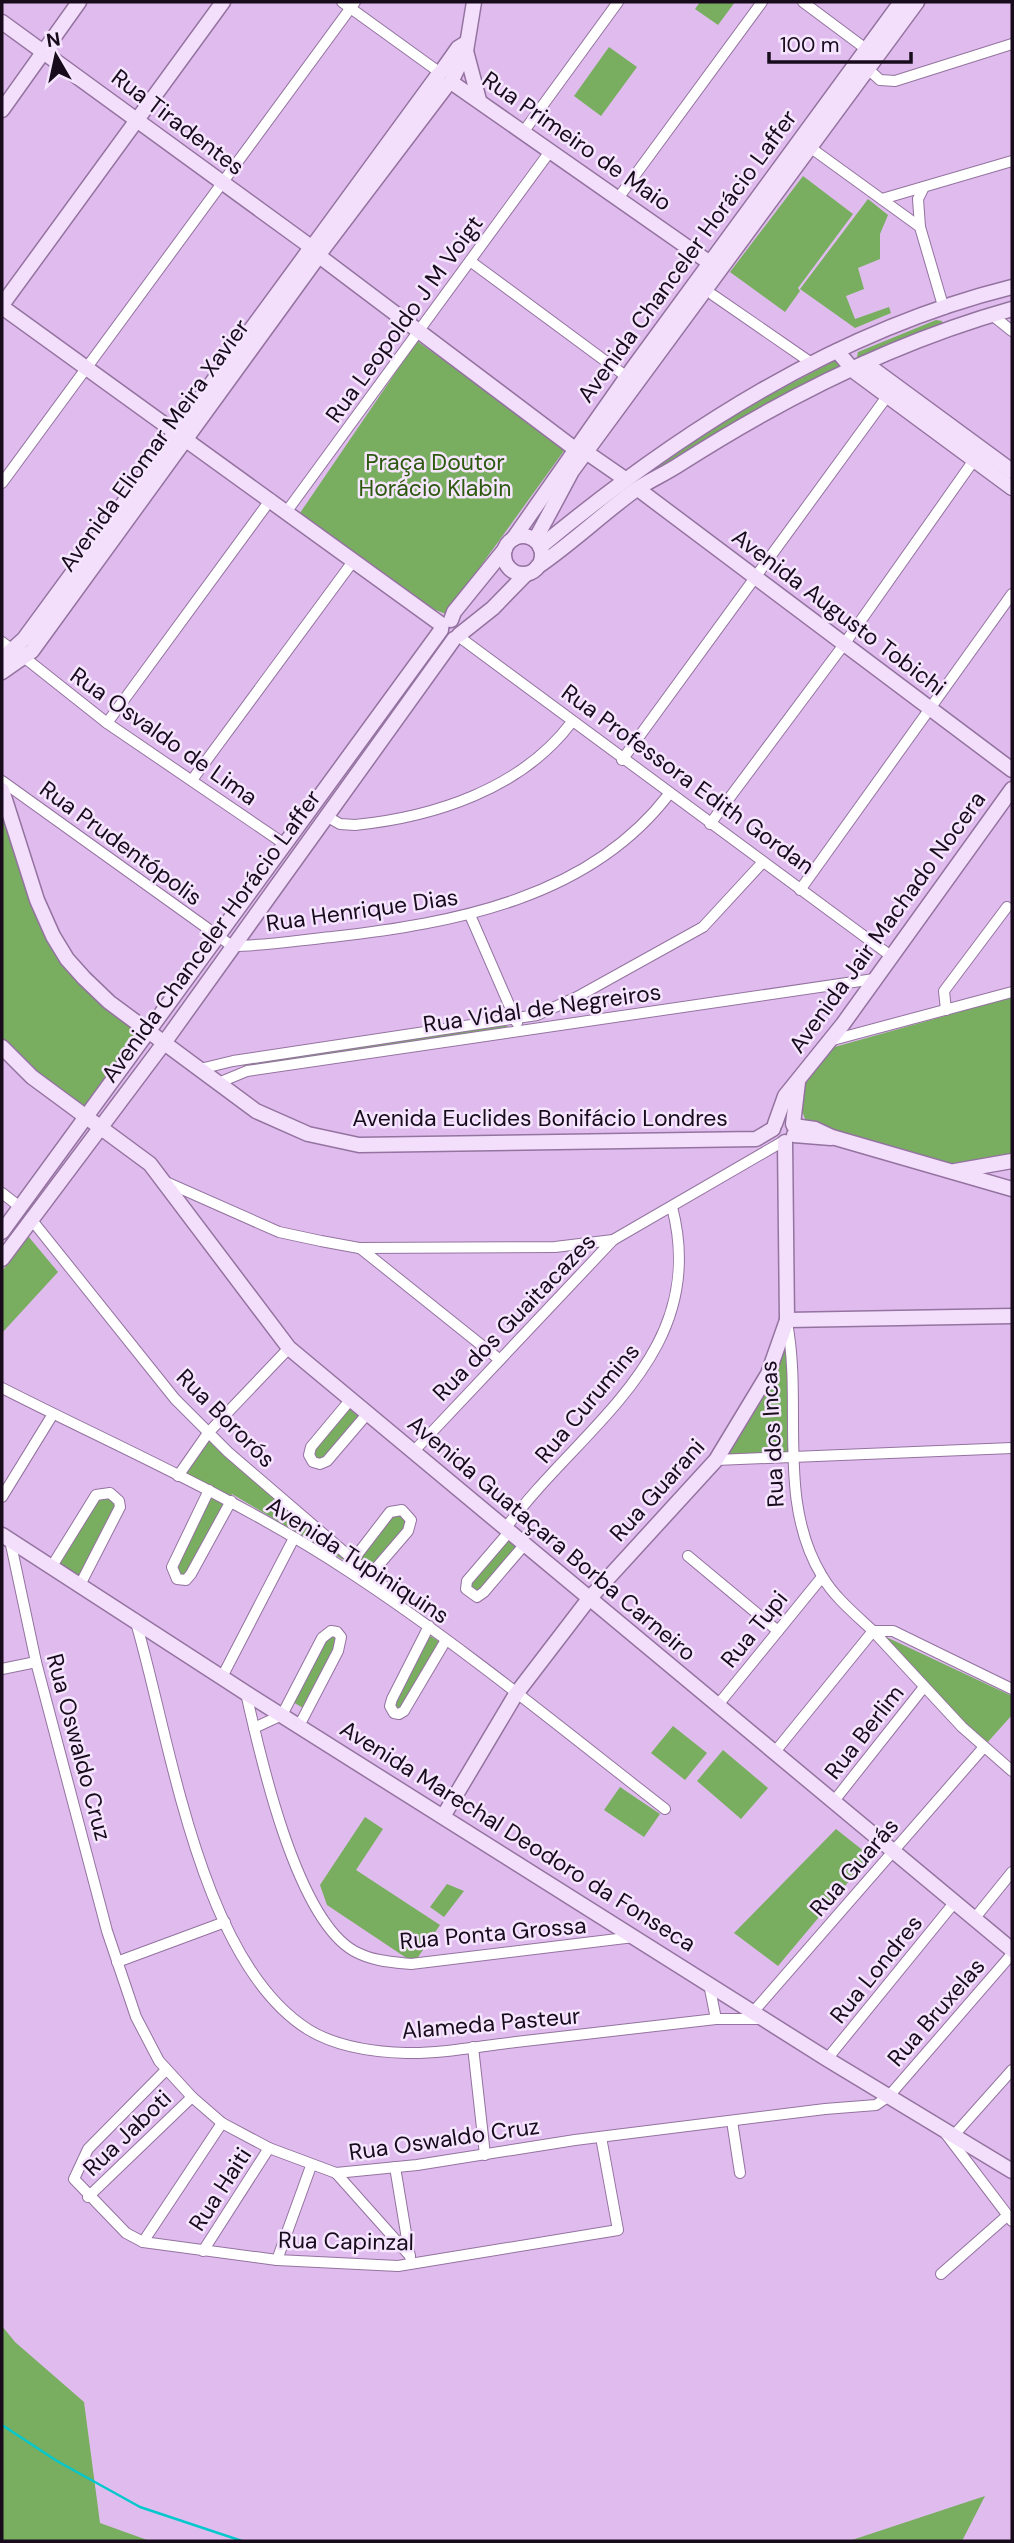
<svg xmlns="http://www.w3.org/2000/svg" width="1014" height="2543" font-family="'DM Sans',sans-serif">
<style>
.green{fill:#79ad60}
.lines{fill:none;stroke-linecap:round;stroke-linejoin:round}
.stream{stroke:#04c8cb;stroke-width:2.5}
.street-casing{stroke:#9473a0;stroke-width:12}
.secondary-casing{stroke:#9473a0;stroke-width:17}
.street{stroke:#fff;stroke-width:10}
.secondary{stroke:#f3defb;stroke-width:14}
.labels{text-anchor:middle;stroke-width:5;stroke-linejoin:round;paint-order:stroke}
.street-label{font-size:23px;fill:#180b1c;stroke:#f6e5fe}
.park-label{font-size:23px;fill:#2c590e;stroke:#f6e5fe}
</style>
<rect width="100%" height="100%" fill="#dfbced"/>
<g class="green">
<polygon points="700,2 735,2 718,25 695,9"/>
<polygon points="609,47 637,67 601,116 574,96"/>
<polygon points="803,176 853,214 798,288 800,291 785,312 730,272"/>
<polygon points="868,199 888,215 880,234 880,259 858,268 864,289 846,296 855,319 889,307 891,313 855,328 800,289"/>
<polygon points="936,320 942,321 944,326 860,360 857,357 858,352"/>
<polygon points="417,341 566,448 446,614 433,609 300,513"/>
<polygon points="834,361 839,361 841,367 650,478 646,475 648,468 752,404"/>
<polygon points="2,806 45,932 143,1035 84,1109 34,1075 2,1042"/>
<polygon points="1012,997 1012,1159 958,1168 806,1122 800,1105 803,1084 831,1048"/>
<polygon points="503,1024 508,1027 504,1030 244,1070 243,1061"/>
<polygon points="28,1236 58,1272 2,1333 2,1271"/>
<polygon points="787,1342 791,1455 725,1455"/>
<polygon points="346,1406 362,1419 328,1459 315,1463 311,1451"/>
<polygon points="206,1438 347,1562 232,1494 189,1574 181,1579 174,1567 213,1487 182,1473"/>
<polygon points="104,1494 118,1502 81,1579 55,1564 93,1499"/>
<polygon points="392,1514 406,1516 408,1528 368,1569 354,1558"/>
<polygon points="506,1537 520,1549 477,1596 468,1582"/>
<polygon points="333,1633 338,1639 305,1709 291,1701 324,1638"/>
<polygon points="429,1635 440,1642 403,1708 394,1710 395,1699"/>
<polygon points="882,1635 1012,1696 1012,1715 986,1744"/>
<polygon points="673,1726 707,1753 685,1780 651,1753"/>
<polygon points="723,1750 768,1788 741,1819 697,1781"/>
<polygon points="620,1787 660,1814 644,1837 604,1810"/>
<polygon points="365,1817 383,1829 356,1870 440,1925 414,1963 327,1905 320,1885"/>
<polygon points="836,1829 870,1856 778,1966 734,1933"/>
<polygon points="447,1884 464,1891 444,1917 430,1907"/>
<polygon points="2,2326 15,2342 84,2402 100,2523 150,2541 2,2541"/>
<polygon points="985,2496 962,2541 849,2541"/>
</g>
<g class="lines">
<polyline class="stream" points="2,2425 57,2461 140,2507 242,2541"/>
<defs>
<g id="street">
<polyline points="342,2 439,72"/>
<polyline points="803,2 870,52"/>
<polyline points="868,69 880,80 895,81 1012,44"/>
<polyline points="524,131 618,2"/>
<polyline points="811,148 920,227 944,309"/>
<polyline points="619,197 762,2"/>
<polyline points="882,199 1012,161"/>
<polyline points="920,227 918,199 924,187"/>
<polyline points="470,261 627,377"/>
<polyline points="713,295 813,364"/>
<polyline points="992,315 1012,331"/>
<polyline points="2,483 355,2"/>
<polyline points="287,511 551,150"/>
<polyline points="458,636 891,956"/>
<polyline points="2,642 14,651"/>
<polyline points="25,658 107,723 283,843"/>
<polyline points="107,723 271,499"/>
<polyline points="622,760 891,391"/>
<polyline points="192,780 354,560"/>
<path d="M2,781L232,946C265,946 299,940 332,937C455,923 590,898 669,794"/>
<path d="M326,816L340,824L355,825C434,817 521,789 571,723"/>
<polyline points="710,824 845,643 974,460"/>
<polyline points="800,890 1012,594"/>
<polyline points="470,915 517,1023"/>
<polyline points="946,1010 944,991 1007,907"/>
<polyline points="829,1041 1012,992"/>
<polyline points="200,1069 233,1061 537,1015 577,997 703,927 763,862"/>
<polyline points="218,1083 247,1071 874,979"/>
<polyline points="166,1182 279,1232 321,1241 359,1248 555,1247 613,1240 782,1142"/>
<polyline points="2,1193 20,1207"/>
<polyline points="31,1219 175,1399 228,1452 399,1599"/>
<polyline points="360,1248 500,1360"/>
<path d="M787,1323C803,1405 776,1501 822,1576C834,1597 855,1614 873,1631H893L1012,1689"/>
<path d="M2,1388C118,1447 239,1499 348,1571C458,1643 561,1728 665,1809"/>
<polyline points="351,1399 311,1447 309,1455 313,1462 320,1464 327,1461 368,1413"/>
<polyline points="414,1451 613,1240"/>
<polyline points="716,1460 1012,1448"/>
<polyline points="178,1476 208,1433 289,1348"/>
<polyline points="209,1490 172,1567 177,1579 186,1580 191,1574 231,1501"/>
<polyline points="2,1497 53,1414"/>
<path d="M505,1529C580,1426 711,1355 672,1207"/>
<polyline points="509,1532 467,1581 466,1589 477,1597 484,1592 525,1544"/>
<polyline points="10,1540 36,1662 107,1931 136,2017 159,2061 192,2097 222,2123 269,2148 336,2173 417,2165 575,2140 825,2109 876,2105 889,2096 1012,1954"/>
<polyline points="688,1556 778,1631"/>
<polyline points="350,1564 390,1512 402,1510 411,1520 408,1531 371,1574"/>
<polyline points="52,1566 96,1495 110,1493 119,1501 120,1507 81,1583"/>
<path d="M135,1619C170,1736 199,1962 309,2030C337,2047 373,2052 406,2053C442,2054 480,2046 516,2042C583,2034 650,2027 716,2019H761"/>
<polyline points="429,1626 392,1699 390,1706 394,1713 399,1714 404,1711 446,1640"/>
<polyline points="2,1669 36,1662"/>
<polyline points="222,1677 294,1538"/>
<path d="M246,1693C260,1756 296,1918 354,1951C372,1961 391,1962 411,1964L634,1937"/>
<polyline points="717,1706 822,1577"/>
<polyline points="254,1728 282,1715 322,1638 331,1631 337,1632 341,1637 338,1651 300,1724"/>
<polyline points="774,1753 873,1631 962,1727 1012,1771"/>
<polyline points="834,1801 924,1687"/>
<polyline points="974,1919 1012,1872"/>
<polyline points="117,1962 225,1922"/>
<polyline points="709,1984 716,2019"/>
<polyline points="754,2011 984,1747"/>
<polyline points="473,2047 485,2155"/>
<polyline points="827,2059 954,1903"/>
<polyline points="166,2070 88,2149 74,2179 126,2233 143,2242 277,2260 398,2266 618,2230 601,2137"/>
<polyline points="732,2121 740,2173"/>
<polyline points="946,2134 1012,2221"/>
<polyline points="955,2134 1012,2070"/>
<polyline points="395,2167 410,2257"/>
<polyline points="336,2173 410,2256"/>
<polyline points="88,2197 192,2097"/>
<polyline points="143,2242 222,2123"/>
<polyline points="203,2251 269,2148"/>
<polyline points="277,2260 311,2166"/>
<polyline points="941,2274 1008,2215"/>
</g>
<g id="secondary">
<polyline points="2,22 311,247"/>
<polyline points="466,51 479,100"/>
<polyline points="441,72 458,48 466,43"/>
<polyline points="452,80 466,51 474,2"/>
<polyline points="451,82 710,263"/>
<polyline points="2,110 79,2"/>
<polyline points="313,246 438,75"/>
<polyline points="320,253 448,84"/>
<polyline points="319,256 575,449"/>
<polyline points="2,305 223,2"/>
<polyline points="2,307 442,625"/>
<polyline points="837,351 855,372 1012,488"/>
<polyline points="865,363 1012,471"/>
<polyline points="586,452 625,479"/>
<polyline points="638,489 1012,770"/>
<circle cx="523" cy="555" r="19"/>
<polyline points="513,539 633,368 901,2"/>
<polyline points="535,540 572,471 917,2"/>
<path d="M540,547C679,432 835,331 1012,287"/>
<path d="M537,567C571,544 601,515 634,491C648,481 665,474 680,464C783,398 894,342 1012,309"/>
<polyline points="451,620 454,612 505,549"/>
<polyline points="459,635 493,608 526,574"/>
<polyline points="2,659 24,639 307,253"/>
<polyline points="2,672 32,651 318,257"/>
<polyline points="2,790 37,900 53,936 67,959 84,978 109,1002 256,1111 308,1134 359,1145 756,1139 773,1129"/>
<polyline points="2,1047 32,1077 150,1164 289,1348 1012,1950"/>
<polyline points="775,1124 785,1096 843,1024 1012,789"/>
<polyline points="793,1124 798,1082"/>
<polyline points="794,1126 815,1129 832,1137 1012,1189"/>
<polyline points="794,1135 831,1138"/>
<polyline points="955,1171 1012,1161"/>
<polyline points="2,1232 441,630"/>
<polyline points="2,1259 164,1043 454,639"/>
<polyline points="787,1320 1012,1316"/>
<polyline points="2,1535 246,1693 827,2059 1012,2171"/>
<polyline points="444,1815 516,1694 588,1600 716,1460 768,1374 787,1320 785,1142"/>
</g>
</defs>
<use href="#street" class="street-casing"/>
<use href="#secondary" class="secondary-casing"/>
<use href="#street" class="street"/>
<use href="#secondary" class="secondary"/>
</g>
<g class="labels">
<g class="street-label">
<text transform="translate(178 122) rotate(37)" y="8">Rua Tiradentes</text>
<text transform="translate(577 141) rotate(35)" y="8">Rua Primeiro de Maio</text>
<text transform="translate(687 256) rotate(-54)" y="8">Avenida Chanceler Horácio Laffer</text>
<text transform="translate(404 319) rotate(-54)" y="8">Rua Leopoldo J M Voigt</text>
<text transform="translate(154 445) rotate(-54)" y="8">Avenida Eliomar Meira Xavier</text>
<text transform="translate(839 612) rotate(37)" y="8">Avenida Augusto Tobichi</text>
<text transform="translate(164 736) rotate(35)" y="8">Rua Osvaldo de Lima</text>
<text transform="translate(688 779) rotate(36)" y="8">Rua Professora Edith Gordan</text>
<text transform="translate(121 843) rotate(36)" y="8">Rua Prudentópolis</text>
<text transform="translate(362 910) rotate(-8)" y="8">Rua Henrique Dias</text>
<text transform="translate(887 922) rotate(-54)" y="8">Avenida Jair Machado Nocera</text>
<text transform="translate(211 936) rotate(-54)" y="8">Avenida Chanceler Horácio Laffer</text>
<text transform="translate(542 1008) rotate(-8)" y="8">Rua Vidal de Negreiros</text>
<text x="540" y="1126">Avenida Euclides Bonifácio Londres</text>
<text transform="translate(514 1317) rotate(-46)" y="8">Rua dos Guaitacazes</text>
<text transform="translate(587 1403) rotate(-50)" y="8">Rua Curumins</text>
<text transform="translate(226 1418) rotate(45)" y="8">Rua Bororós</text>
<text transform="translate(772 1434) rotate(-93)" y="8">Rua dos Incas</text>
<text transform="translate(657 1490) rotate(-48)" y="8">Rua Guarani</text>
<text transform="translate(552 1538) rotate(40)" y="8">Avenida Guataçara Borba Carneiro</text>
<text transform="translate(358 1560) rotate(33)" y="8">Avenida Tupiniquins</text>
<text transform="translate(754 1629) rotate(-51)" y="8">Rua Tupi</text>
<text transform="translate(864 1732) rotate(-52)" y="8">Rua Berlim</text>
<text transform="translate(79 1747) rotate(75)" y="8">Rua Oswaldo Cruz</text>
<text transform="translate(518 1836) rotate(32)" y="8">Avenida Marechal Deodoro da Fonseca</text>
<text transform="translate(854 1867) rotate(-49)" y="8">Rua Guarás</text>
<text transform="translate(493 1933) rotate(-5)" y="8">Rua Ponta Grossa</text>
<text transform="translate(876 1969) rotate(-51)" y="8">Rua Londres</text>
<text transform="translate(936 2012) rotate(-49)" y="8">Rua Bruxelas</text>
<text transform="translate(491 2023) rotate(-5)" y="8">Alameda Pasteur</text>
<text transform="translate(127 2133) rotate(-44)" y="8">Rua Jaboti</text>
<text transform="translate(444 2139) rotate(-8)" y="8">Rua Oswaldo Cruz</text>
<text transform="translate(220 2189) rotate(-57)" y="8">Rua Haiti</text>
<text transform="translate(346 2241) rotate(1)" y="8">Rua Capinzal</text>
</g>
<g class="park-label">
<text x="435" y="470">Praça Doutor<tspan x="435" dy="26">Horácio Klabin</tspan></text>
</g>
</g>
<rect width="1014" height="2543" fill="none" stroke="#180b1c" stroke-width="7"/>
<g transform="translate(56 56) rotate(351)" stroke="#f6e5fe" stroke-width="5" paint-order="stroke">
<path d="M0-5L12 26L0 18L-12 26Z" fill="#180b1c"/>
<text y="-10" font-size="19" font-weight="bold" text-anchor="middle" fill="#180b1c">N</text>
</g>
<path d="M769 52v10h142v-10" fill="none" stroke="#180b1c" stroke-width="3.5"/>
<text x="780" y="52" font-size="21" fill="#180b1c" stroke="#f6e5fe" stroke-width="5" paint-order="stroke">100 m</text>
</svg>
